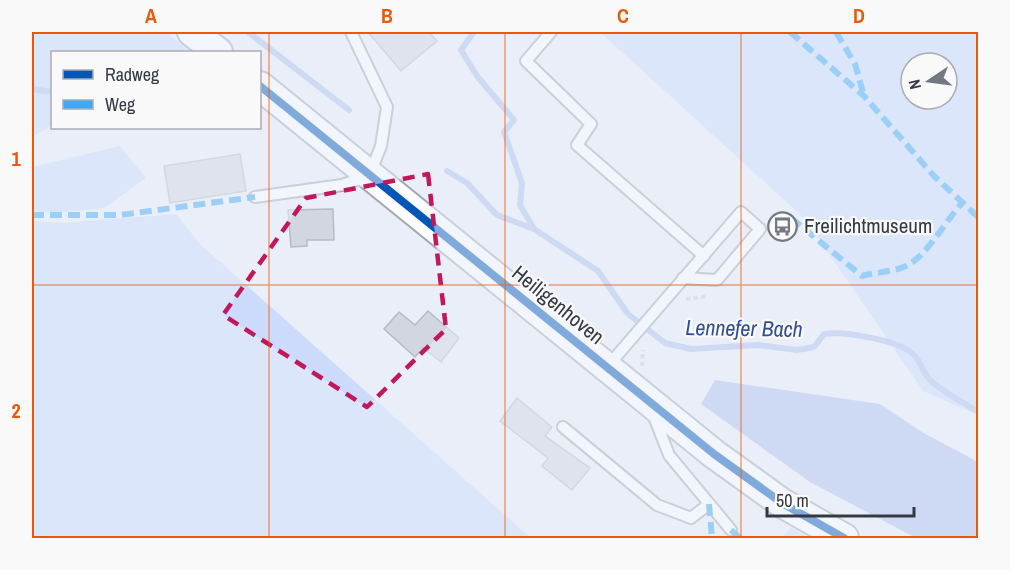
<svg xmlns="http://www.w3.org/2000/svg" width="1010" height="570" font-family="'Archivo Narrow',sans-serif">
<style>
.green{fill:#ccdbfc;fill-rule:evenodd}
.water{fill:#aec2ee}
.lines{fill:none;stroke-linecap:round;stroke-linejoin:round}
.stream{stroke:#aec2ee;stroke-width:6}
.building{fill:#d2d6e0;stroke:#b5bac3;stroke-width:1.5}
.service-casing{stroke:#a4a8b2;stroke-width:14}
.secondary-casing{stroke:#a4a8b2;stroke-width:32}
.path{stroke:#cecfd3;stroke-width:4;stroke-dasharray:4.5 3;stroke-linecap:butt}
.service{stroke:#fcfcfe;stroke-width:10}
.secondary{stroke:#fcfcfe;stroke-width:28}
.quiet{stroke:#3fa9f5;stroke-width:6;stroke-dasharray:12 6;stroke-linecap:butt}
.cycleway-casing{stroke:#f9f9f9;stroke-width:11}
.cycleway{stroke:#0057b8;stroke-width:8}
.marked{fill:none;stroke:#c2185b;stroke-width:4.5;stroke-dasharray:12 8;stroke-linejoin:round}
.grid{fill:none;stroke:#e8590c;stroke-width:1.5;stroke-opacity:0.55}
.labels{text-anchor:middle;stroke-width:4.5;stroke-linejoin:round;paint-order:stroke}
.poi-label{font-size:21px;fill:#343944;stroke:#f9f9f9;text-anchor:start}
.street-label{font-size:21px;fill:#343944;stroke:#f9f9f9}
.water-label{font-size:22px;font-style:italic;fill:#314e94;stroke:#f9f9f9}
.neatline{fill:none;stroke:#e8590c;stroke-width:2}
.grid-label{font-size:20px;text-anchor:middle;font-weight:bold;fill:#e8590c}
</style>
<rect width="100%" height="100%" fill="#eaeef8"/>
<g class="green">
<polygon points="32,32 166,32 186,49 180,52 52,52 52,125 32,137"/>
<path d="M600,32H978V415L923,391L805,219ZM911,63H947V99H911Z"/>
<polygon points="120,146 146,178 104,208 55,213 32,211 32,167"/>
<polygon points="176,214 200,244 531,538 32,538 32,221 61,223"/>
<polygon points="791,528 809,538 782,538"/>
</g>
<polygon class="water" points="715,380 880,404 922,432 978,462 978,538 916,538 810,482 701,404"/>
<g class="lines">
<g class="stream">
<polyline points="248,32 349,110"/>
<path d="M474,32L461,50L477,76L514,120L504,132L522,183L520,205L534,229L598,271L628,314L665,343L691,349L758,345L797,350L814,347L824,334C844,331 898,340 913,354C921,361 923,374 931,381C944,393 964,402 978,412"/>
<polyline points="32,89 52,92"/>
<polyline points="447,171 467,183 497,215 534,229"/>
</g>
</g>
<g class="building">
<polygon points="368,32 429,32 437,41 401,71"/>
<polygon points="240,154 246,191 170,203 164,166"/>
<polygon points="333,209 334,240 307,240 307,246 291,247 288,210"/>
<polygon points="428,311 459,338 441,362 423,348 415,357 384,329 399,312 415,325"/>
<polygon points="517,398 552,427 545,436 590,468 572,490 542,466 548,458 500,421"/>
</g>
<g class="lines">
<defs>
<g id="service">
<polyline points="551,32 526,61 591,124 577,145 704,256"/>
<polyline points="255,197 342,185 369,176 381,146 387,107 351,32"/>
<polyline points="607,367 741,212 760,229 717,280 683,278"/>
<polyline points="653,414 669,455 731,530"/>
<polyline points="563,427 657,505 691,518 709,504"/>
</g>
<g id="secondary">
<polyline points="192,32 218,52"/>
<polyline points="260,86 714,454 782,503 844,538"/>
</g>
</defs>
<use href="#service" class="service-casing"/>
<use href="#secondary" class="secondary-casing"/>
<g class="path">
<polyline points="774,236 791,218"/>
<polyline points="686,299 708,296"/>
<polyline points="642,366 643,350"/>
</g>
<use href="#service" class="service"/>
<use href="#secondary" class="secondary"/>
<g class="quiet">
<polyline points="790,32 864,96 934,176 978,217"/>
<polyline points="836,32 855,64 864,96"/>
<polyline points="32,215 120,215 255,197"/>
<path d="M791,218L862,276C876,272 895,272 908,265C927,255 947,219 963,202"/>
<polyline points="709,504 712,538"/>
<polyline points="731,530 740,538"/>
</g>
<defs>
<polyline id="cycleway" points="260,86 714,454 782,503 844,538"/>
</defs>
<use href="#cycleway" class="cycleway-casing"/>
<use href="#cycleway" class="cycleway"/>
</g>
<path d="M0 0H1010V570H0ZM428,174L446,329L367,407L223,315L306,198Z" fill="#eaeef8" fill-opacity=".55" fill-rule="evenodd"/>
<path class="marked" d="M428,174L446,329L367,407L223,315L306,198Z"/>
<path class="grid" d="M269,32V538M505,32V538M741,32V538M32,285H978"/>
<defs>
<symbol id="bus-ring" viewBox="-11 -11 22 22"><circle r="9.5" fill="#f9f9f9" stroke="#747883" stroke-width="1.5"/><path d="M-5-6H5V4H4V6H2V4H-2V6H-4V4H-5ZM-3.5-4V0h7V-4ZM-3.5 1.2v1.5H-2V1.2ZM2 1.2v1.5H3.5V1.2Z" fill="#747883"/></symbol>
</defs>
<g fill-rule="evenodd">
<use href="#bus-ring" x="766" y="210" width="33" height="33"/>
</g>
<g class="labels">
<g class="poi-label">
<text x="804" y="233">Freilichtmuseum</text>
</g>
<g class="street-label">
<text transform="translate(558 305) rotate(39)" y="7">Heiligenhoven</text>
</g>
<g class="water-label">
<text transform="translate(744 328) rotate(1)" y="8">Lennefer Bach</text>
</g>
</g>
<rect width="1010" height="570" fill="none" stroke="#f9f9f9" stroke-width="66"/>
<rect x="51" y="51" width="210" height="78" fill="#f9f9f9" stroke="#aaacb1" stroke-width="1.5"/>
<rect x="63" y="70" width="30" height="9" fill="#0057b8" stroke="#aaacb1" stroke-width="1.5"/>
<text x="105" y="81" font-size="18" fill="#343944">Radweg</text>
<rect x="63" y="100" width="30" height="9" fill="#3fa9f5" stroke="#aaacb1" stroke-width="1.5"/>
<text x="105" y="111" font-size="18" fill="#343944">Weg</text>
<g transform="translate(929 81) rotate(257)"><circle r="28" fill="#f9f9f9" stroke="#aaacb1" stroke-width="1.5"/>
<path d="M0-4.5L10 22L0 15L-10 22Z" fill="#747883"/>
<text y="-9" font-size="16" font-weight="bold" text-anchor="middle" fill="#343944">N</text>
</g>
<path d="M767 507v9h147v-9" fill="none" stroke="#343944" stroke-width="3"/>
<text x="776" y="507" font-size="18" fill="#343944" stroke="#f9f9f9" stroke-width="4.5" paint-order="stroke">50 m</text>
<rect x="33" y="33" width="944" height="504" class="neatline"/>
<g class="grid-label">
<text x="151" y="23">A</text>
<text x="387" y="23">B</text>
<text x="623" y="23">C</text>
<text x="859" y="23">D</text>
<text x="16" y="166">1</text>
<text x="16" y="418">2</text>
</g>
</svg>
